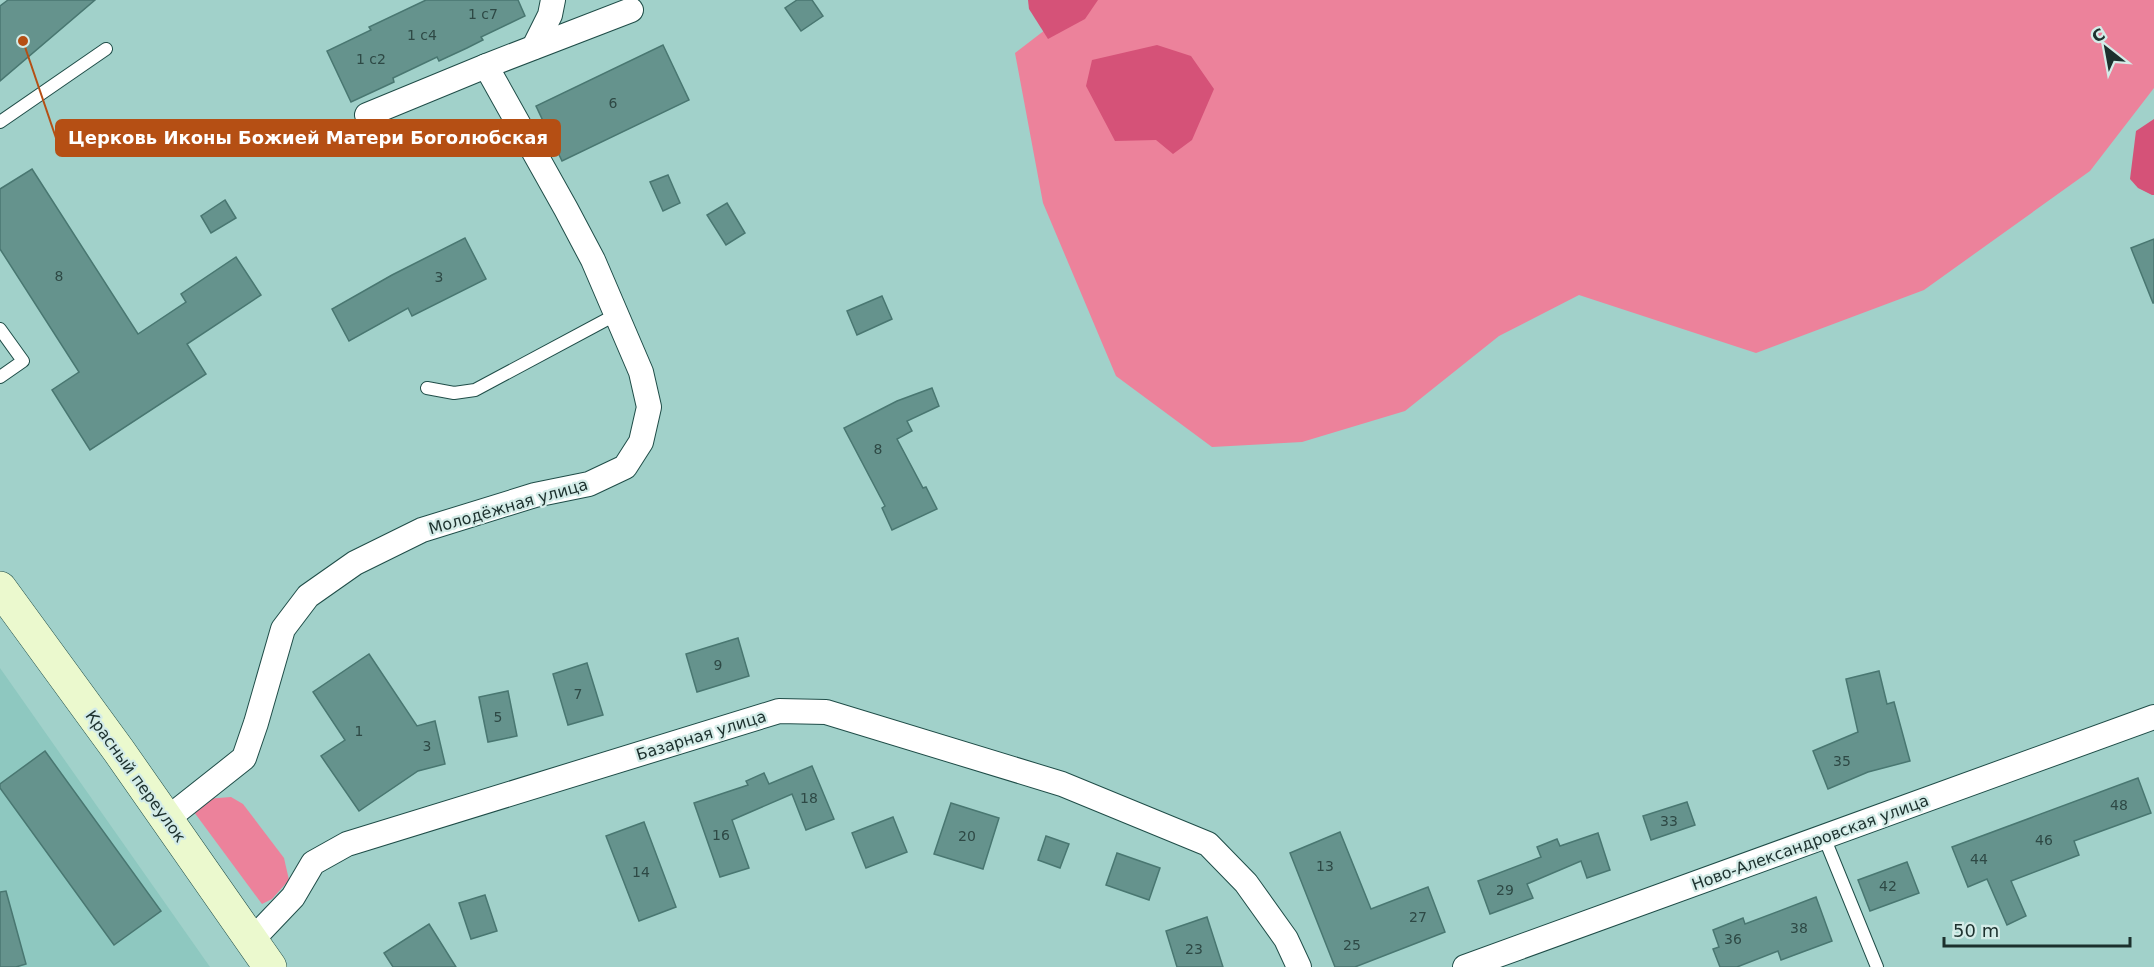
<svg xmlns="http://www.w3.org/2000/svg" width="2154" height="967" font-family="'DejaVu Sans',sans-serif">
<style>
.built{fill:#8ec8c0}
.green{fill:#ec829b}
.forest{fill:#d55278}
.building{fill:#65938d;stroke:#497771;stroke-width:1.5}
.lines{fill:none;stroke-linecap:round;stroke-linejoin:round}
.lane-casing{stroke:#1f4d48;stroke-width:14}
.street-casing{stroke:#1f4d48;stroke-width:26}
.secondary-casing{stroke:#1f4d48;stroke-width:34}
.lane{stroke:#fff;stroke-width:12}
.street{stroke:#fff;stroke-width:24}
.secondary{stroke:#ebf9ce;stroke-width:33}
.labels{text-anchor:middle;stroke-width:4.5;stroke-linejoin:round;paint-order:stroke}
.number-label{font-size:14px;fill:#2e4945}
.street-label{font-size:16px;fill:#1c302d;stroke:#d4ece8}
.leader{fill:none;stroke:#b54f14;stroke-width:2}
.callout-dot{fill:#b54f14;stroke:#d4ece8;stroke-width:2}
.callout{fill:#b54f14;stroke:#b54f14;stroke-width:2}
.callout-label{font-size:18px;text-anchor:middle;font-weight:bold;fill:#fff}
</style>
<rect width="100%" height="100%" fill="#a1d1ca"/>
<polygon class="built" points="0,668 210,967 0,967"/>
<g class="green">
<polygon points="1084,0 2154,0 2154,88 2090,171 1924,290 1756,353 1579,295 1499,336 1405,411 1302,442 1212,447 1116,376 1043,203 1015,53"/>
<polygon points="231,797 243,804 284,858 289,880 272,899 262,904 194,812 205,799"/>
</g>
<g class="forest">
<polygon points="1028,0 1098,0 1085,19 1048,39 1029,9"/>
<polygon points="1157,45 1191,56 1214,89 1192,140 1173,154 1156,140 1115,141 1086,86 1092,60"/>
<polygon points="2154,119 2154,195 2152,195 2138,188 2130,179 2136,131"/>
</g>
<g class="building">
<polygon points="8,0 95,0 0,81 0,6"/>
<polygon points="426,0 518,0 525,16 481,37 483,40 467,48 439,61 437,57 393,78 394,82 351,102 327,51 371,30 369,27"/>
<polygon points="797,0 812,0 823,16 801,31 785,8"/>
<polygon points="663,45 689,100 562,161 536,106"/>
<polygon points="32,169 138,334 186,302 181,294 236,257 261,295 187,344 206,374 90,450 52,390 79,372 0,249 0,189"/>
<polygon points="668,175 680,203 663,211 650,182"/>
<polygon points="225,200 236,218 211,233 201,216"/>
<polygon points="727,203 745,233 726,245 707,215"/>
<polygon points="465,238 486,279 412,316 408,308 349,341 332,309 392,275"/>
<polygon points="2154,239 2154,303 2153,303 2131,248"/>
<polygon points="882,296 892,319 857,335 847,311"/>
<polygon points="932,388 939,406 907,421 912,431 897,439 923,488 926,487 937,509 892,530 882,508 885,506 844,428 897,401"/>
<polygon points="738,638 749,676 697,692 686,654"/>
<polygon points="369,654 417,726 435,721 445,764 418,771 359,811 321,756 345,740 313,692"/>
<polygon points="587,663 603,715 568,725 553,674"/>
<polygon points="1879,671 1887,704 1894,702 1910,761 1868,772 1828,789 1813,751 1858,732 1846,679"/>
<polygon points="508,691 517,736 488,742 479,697"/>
<polygon points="45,751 161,911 114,945 0,788 0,784"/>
<polygon points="812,766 834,819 806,830 792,794 732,820 749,868 720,877 694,803 748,785 746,781 764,773 769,784"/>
<polygon points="2138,778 2151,813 2074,841 2079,855 2011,881 2026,916 2007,925 1987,879 1968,887 1952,847"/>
<polygon points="1687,802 1695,825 1651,840 1643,816"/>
<polygon points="951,803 999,818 983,869 934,854"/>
<polygon points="893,817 907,852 866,868 852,833"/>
<polygon points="644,822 676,907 639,921 606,836"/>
<polygon points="1340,832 1371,909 1428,887 1445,932 1355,967 1335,967 1290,853"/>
<polygon points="1598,833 1610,870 1587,878 1581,861 1527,884 1533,898 1490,914 1478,881 1541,857 1537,847 1557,839 1560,846"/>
<polygon points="1046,836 1069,844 1060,868 1038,860"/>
<polygon points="1117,853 1160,868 1149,900 1106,885"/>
<polygon points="1907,862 1919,893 1870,911 1858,880"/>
<polygon points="6,891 26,964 16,967 0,967 0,892"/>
<polygon points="485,895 497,931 471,939 459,903"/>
<polygon points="1816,897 1832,941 1781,960 1778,951 1737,967 1720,967 1713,949 1719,947 1713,930 1743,918 1745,924"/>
<polygon points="1207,917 1223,967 1177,967 1166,931"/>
<polygon points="429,924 456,967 393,967 384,953"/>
</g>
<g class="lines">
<defs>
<g id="lane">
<polyline points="0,122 106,49"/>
<polyline points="0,329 23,361 0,377"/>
<polyline points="427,388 454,393 475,390 617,314"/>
<polyline points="1824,837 1877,967"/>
</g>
<g id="street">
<polyline points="534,47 550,15 553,0"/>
<polyline points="367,115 486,66 631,10"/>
<polyline points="167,819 244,758 256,723 283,629 308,596 355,563 422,530 535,495 589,484 625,467 641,442 649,407 641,372 593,260 566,209 486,66"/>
<polyline points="252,940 293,897 313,863 347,844 779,711 826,712 1062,784 1208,844 1246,883 1286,939 1299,967"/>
<polyline points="1465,967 2154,717"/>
</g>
<polyline id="secondary" points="0,588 119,751 270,967"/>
</defs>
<use href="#lane" class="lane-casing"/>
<use href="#street" class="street-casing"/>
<use href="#secondary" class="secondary-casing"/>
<use href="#lane" class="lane"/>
<use href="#street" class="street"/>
<use href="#secondary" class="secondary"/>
</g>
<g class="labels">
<g class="number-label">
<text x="483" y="19">1 с7</text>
<text x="422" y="40">1 с4</text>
<text x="371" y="64">1 с2</text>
<text x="613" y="108">6</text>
<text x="59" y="281">8</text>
<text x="439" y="282">3</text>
<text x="878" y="454">8</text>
<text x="718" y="670">9</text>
<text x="578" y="699">7</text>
<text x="498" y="722">5</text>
<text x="359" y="736">1</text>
<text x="427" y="751">3</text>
<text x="1842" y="766">35</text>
<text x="809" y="803">18</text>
<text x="2119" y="810">48</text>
<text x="1669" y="826">33</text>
<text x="721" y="840">16</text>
<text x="967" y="841">20</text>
<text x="2044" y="845">46</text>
<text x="1979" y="864">44</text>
<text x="1325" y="871">13</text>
<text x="641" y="877">14</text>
<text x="1888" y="891">42</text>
<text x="1505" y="895">29</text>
<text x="1418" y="922">27</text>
<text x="1799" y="933">38</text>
<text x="1733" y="944">36</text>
<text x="1352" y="950">25</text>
<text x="1194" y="954">23</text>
</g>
<g class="street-label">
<text transform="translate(508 506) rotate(-16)" y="6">Молодёжная улица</text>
<text transform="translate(701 735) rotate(-17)" y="6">Базарная улица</text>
<text transform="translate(136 776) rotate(54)" y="6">Красный переулок</text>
<text transform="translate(1810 842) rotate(-20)" y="6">Ново-Александровская улица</text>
</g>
</g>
<path class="leader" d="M23 41L56 138"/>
<circle class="callout-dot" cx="23" cy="41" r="6"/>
<rect class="callout" x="56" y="120" width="504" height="36" rx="6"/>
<g class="callout-label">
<text x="308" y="144">Церковь Иконы Божией Матери Боголюбская</text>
</g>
<g transform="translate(2106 48) rotate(329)" stroke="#d4ece8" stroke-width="4.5" paint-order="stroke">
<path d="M0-4.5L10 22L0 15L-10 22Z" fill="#1c302d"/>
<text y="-9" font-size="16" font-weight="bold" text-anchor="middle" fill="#1c302d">С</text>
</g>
<path d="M1944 937v9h186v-9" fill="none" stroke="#1c302d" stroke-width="3"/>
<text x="1953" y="937" font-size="18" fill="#1c302d" stroke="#d4ece8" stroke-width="4.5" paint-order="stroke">50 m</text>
</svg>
